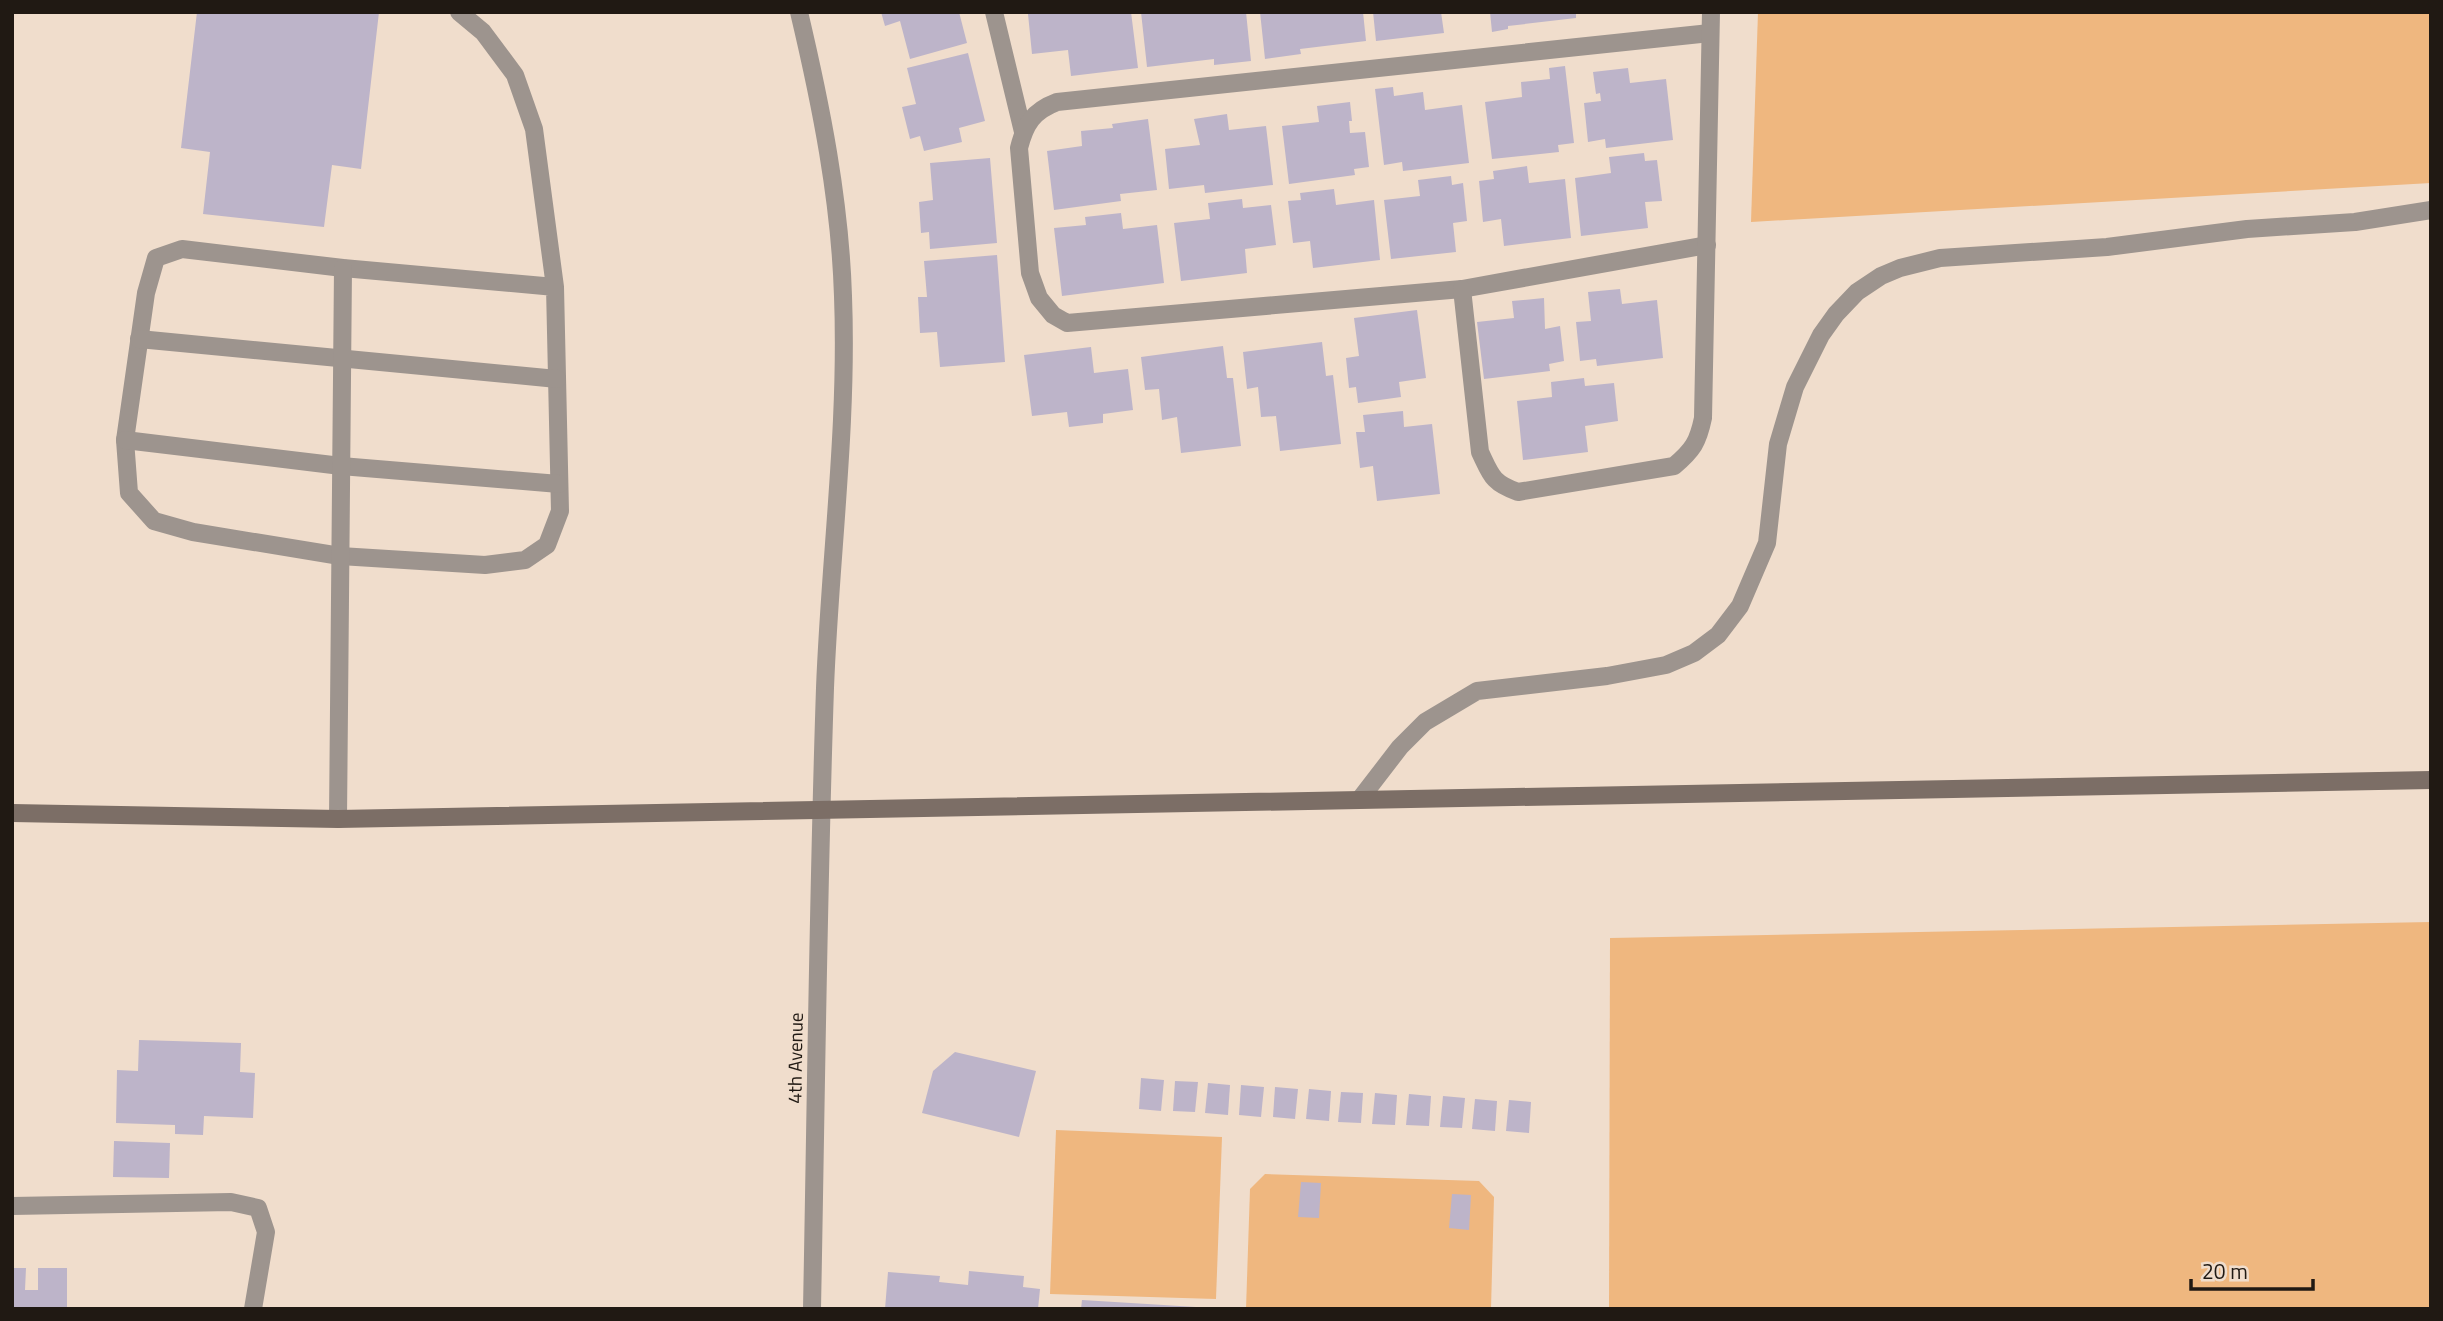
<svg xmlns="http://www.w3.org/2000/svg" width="2443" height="1321" font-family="'Titillium Web',sans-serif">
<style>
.green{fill:#efb77f}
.building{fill:#bdb4c9}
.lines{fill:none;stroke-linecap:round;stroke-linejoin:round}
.service{stroke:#9d948e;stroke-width:18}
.minor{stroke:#9d948e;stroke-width:18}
.secondary{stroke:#7c6e66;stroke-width:18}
.labels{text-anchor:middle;stroke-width:5;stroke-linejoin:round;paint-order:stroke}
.street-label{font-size:19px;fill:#201913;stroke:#f0ddcc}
</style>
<rect width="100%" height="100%" fill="#f0ddcc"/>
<g class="green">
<polygon points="1758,12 2431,12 2431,183 1751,222"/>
<polygon points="2431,922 2431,1309 1609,1309 1610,938"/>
<polygon points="1056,1130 1222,1137 1216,1299 1050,1294"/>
<polygon points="1265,1174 1479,1181 1494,1197 1491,1309 1246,1309 1250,1189"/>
</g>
<g class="building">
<polygon points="197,12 379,12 361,169 332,165 324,227 203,214 210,152 181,148"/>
<polygon points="881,12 959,12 967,43 910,59 900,21 885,26"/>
<polygon points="1045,12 1131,12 1138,68 1071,76 1068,50 1032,54 1028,14"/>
<polygon points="1141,12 1246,12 1251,61 1214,65 1214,59 1147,67"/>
<polygon points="1260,12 1363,12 1366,41 1300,49 1301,54 1265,59"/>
<polygon points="1373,12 1441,12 1444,33 1376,41"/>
<polygon points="1490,12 1576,12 1576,18 1508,26 1508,29 1492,32"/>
<polygon points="968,53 985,121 959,128 962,142 924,151 920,136 910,139 902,107 916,104 907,68"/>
<polygon points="1565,66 1574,143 1558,145 1559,152 1492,159 1485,102 1522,97 1521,82 1550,79 1549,68"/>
<polygon points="1628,68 1630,83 1666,79 1673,140 1606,148 1605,139 1588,142 1584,103 1601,101 1600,93 1596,94 1593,72"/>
<polygon points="1393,87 1394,96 1423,92 1425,110 1462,105 1469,163 1403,171 1402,162 1384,165 1375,89"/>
<polygon points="1350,102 1352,121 1349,121 1350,133 1365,132 1369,167 1354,169 1355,175 1289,184 1282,126 1319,122 1317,106"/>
<polygon points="1227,114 1229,130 1266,126 1273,185 1205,193 1204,185 1169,189 1165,149 1200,145 1194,119"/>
<polygon points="1148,119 1157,190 1120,194 1121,201 1054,210 1047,151 1082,146 1081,131 1113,128 1112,124"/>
<polygon points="1644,153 1645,161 1657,160 1662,201 1645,202 1648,228 1581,236 1575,178 1611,173 1609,157"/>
<polygon points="990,158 997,243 930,249 929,232 921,233 919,202 933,200 930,163"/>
<polygon points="1527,166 1529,183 1565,179 1571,238 1504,246 1501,219 1483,222 1479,181 1494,179 1493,171"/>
<polygon points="1451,176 1452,185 1463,183 1467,221 1453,223 1456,252 1391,259 1384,200 1420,196 1418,180"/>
<polygon points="1334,189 1336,205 1374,200 1380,260 1313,268 1310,241 1293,243 1288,201 1301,200 1300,193"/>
<polygon points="1242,199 1243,208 1271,205 1276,245 1245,249 1247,273 1181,281 1174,223 1210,219 1208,203"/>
<polygon points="1121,213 1123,229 1157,225 1164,283 1062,296 1054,228 1086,225 1085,217"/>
<polygon points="997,255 1005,362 940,367 937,332 920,333 918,297 927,297 924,261"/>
<polygon points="1620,289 1622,304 1657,300 1663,358 1597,366 1596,359 1580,361 1576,322 1591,321 1588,292"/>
<polygon points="1544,298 1545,329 1560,326 1564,361 1549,364 1550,371 1484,379 1477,322 1514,318 1512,301"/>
<polygon points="1417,310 1426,378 1399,382 1401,397 1358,403 1356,387 1349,388 1346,358 1359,356 1354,318"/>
<polygon points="1322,342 1326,376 1333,375 1341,444 1280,451 1276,416 1261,417 1258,387 1247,389 1243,352"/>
<polygon points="1223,346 1227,378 1233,378 1241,446 1181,453 1177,417 1162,420 1159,389 1145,390 1141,357"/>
<polygon points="1091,347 1094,373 1128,369 1133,410 1103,414 1103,423 1069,427 1067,412 1032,416 1024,355"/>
<polygon points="1584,378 1585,386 1614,383 1618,421 1585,426 1588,452 1523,460 1517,401 1552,397 1551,382"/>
<polygon points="1403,411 1404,427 1432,424 1440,494 1377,501 1373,466 1360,468 1356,432 1365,432 1363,415"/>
<polygon points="139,1040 241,1043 240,1072 255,1073 253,1118 204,1116 203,1135 175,1134 175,1125 116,1123 117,1070 138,1071"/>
<polygon points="955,1052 1036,1071 1019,1137 922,1113 933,1071"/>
<polygon points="1141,1078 1164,1080 1161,1111 1139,1109"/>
<polygon points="1175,1081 1198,1082 1195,1112 1173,1111"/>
<polygon points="1208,1083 1230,1085 1228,1115 1205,1113"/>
<polygon points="1241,1085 1264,1087 1261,1117 1239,1115"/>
<polygon points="1275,1087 1298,1089 1295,1119 1273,1117"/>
<polygon points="1309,1089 1331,1091 1329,1121 1306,1119"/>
<polygon points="1341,1092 1363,1093 1361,1123 1338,1122"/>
<polygon points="1375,1093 1397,1095 1395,1125 1372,1124"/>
<polygon points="1409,1094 1431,1096 1429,1126 1406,1125"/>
<polygon points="1443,1096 1465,1098 1462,1128 1440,1127"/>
<polygon points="1475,1099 1497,1101 1495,1131 1472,1129"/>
<polygon points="1509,1100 1531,1102 1529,1133 1506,1131"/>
<polygon points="114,1141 170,1143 169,1178 113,1177"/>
<polygon points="1301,1182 1321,1183 1319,1218 1298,1217"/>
<polygon points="1452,1194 1471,1195 1469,1230 1449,1228"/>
<polygon points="12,1268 26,1268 25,1290 38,1290 38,1268 67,1268 67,1309 12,1309"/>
<polygon points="969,1271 1024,1276 1023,1287 1040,1289 1038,1309 885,1309 888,1272 940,1276 939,1282 968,1285"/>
<polygon points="1082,1300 1196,1307 1196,1309 1081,1309"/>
</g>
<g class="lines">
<g class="service">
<polyline points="459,12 483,32 515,75 534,129 555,287 560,511 547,545 525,560 485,565 340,556 193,532 154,521 129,493 125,440 146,293 156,258 182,249 343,268 555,287"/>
<polyline points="994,12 1023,132"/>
<path d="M1707,245L1462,289L1067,323L1053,315L1039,298L1030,273L1019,148C1025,124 1033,111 1057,102L1710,33"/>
<path d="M1462,289L1480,452C1491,475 1492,483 1518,492L1674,466C1693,450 1698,442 1703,418L1711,12"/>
<polyline points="139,339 557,379"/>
<polyline points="125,440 341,466 559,484"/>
<polyline points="338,819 343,268"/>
</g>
<g class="minor">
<path d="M799,12C821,105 840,200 843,296C848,427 830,557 825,688C818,895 816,1102 812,1309"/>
<polyline points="1360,799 1400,747 1425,722 1477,691 1607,676 1666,665 1694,653 1718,635 1740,606 1767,543 1778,444 1795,387 1821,335 1836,314 1857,292 1881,276 1900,268 1940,258 2107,247 2247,229 2355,222 2431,210"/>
<polyline points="12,1206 231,1202 258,1208 266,1232 253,1309"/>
</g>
<polyline class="secondary" points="12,813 338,819 2431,780"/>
</g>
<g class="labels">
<g class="street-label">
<text transform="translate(795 1058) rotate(-89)" y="7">4th Avenue</text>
</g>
</g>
<rect width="2443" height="1321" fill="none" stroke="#201913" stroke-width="28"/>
<path d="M2191 1279v10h122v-10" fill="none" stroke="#201913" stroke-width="3.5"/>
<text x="2202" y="1279" font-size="21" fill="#201913" stroke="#f0ddcc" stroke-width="5" paint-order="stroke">20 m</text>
</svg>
